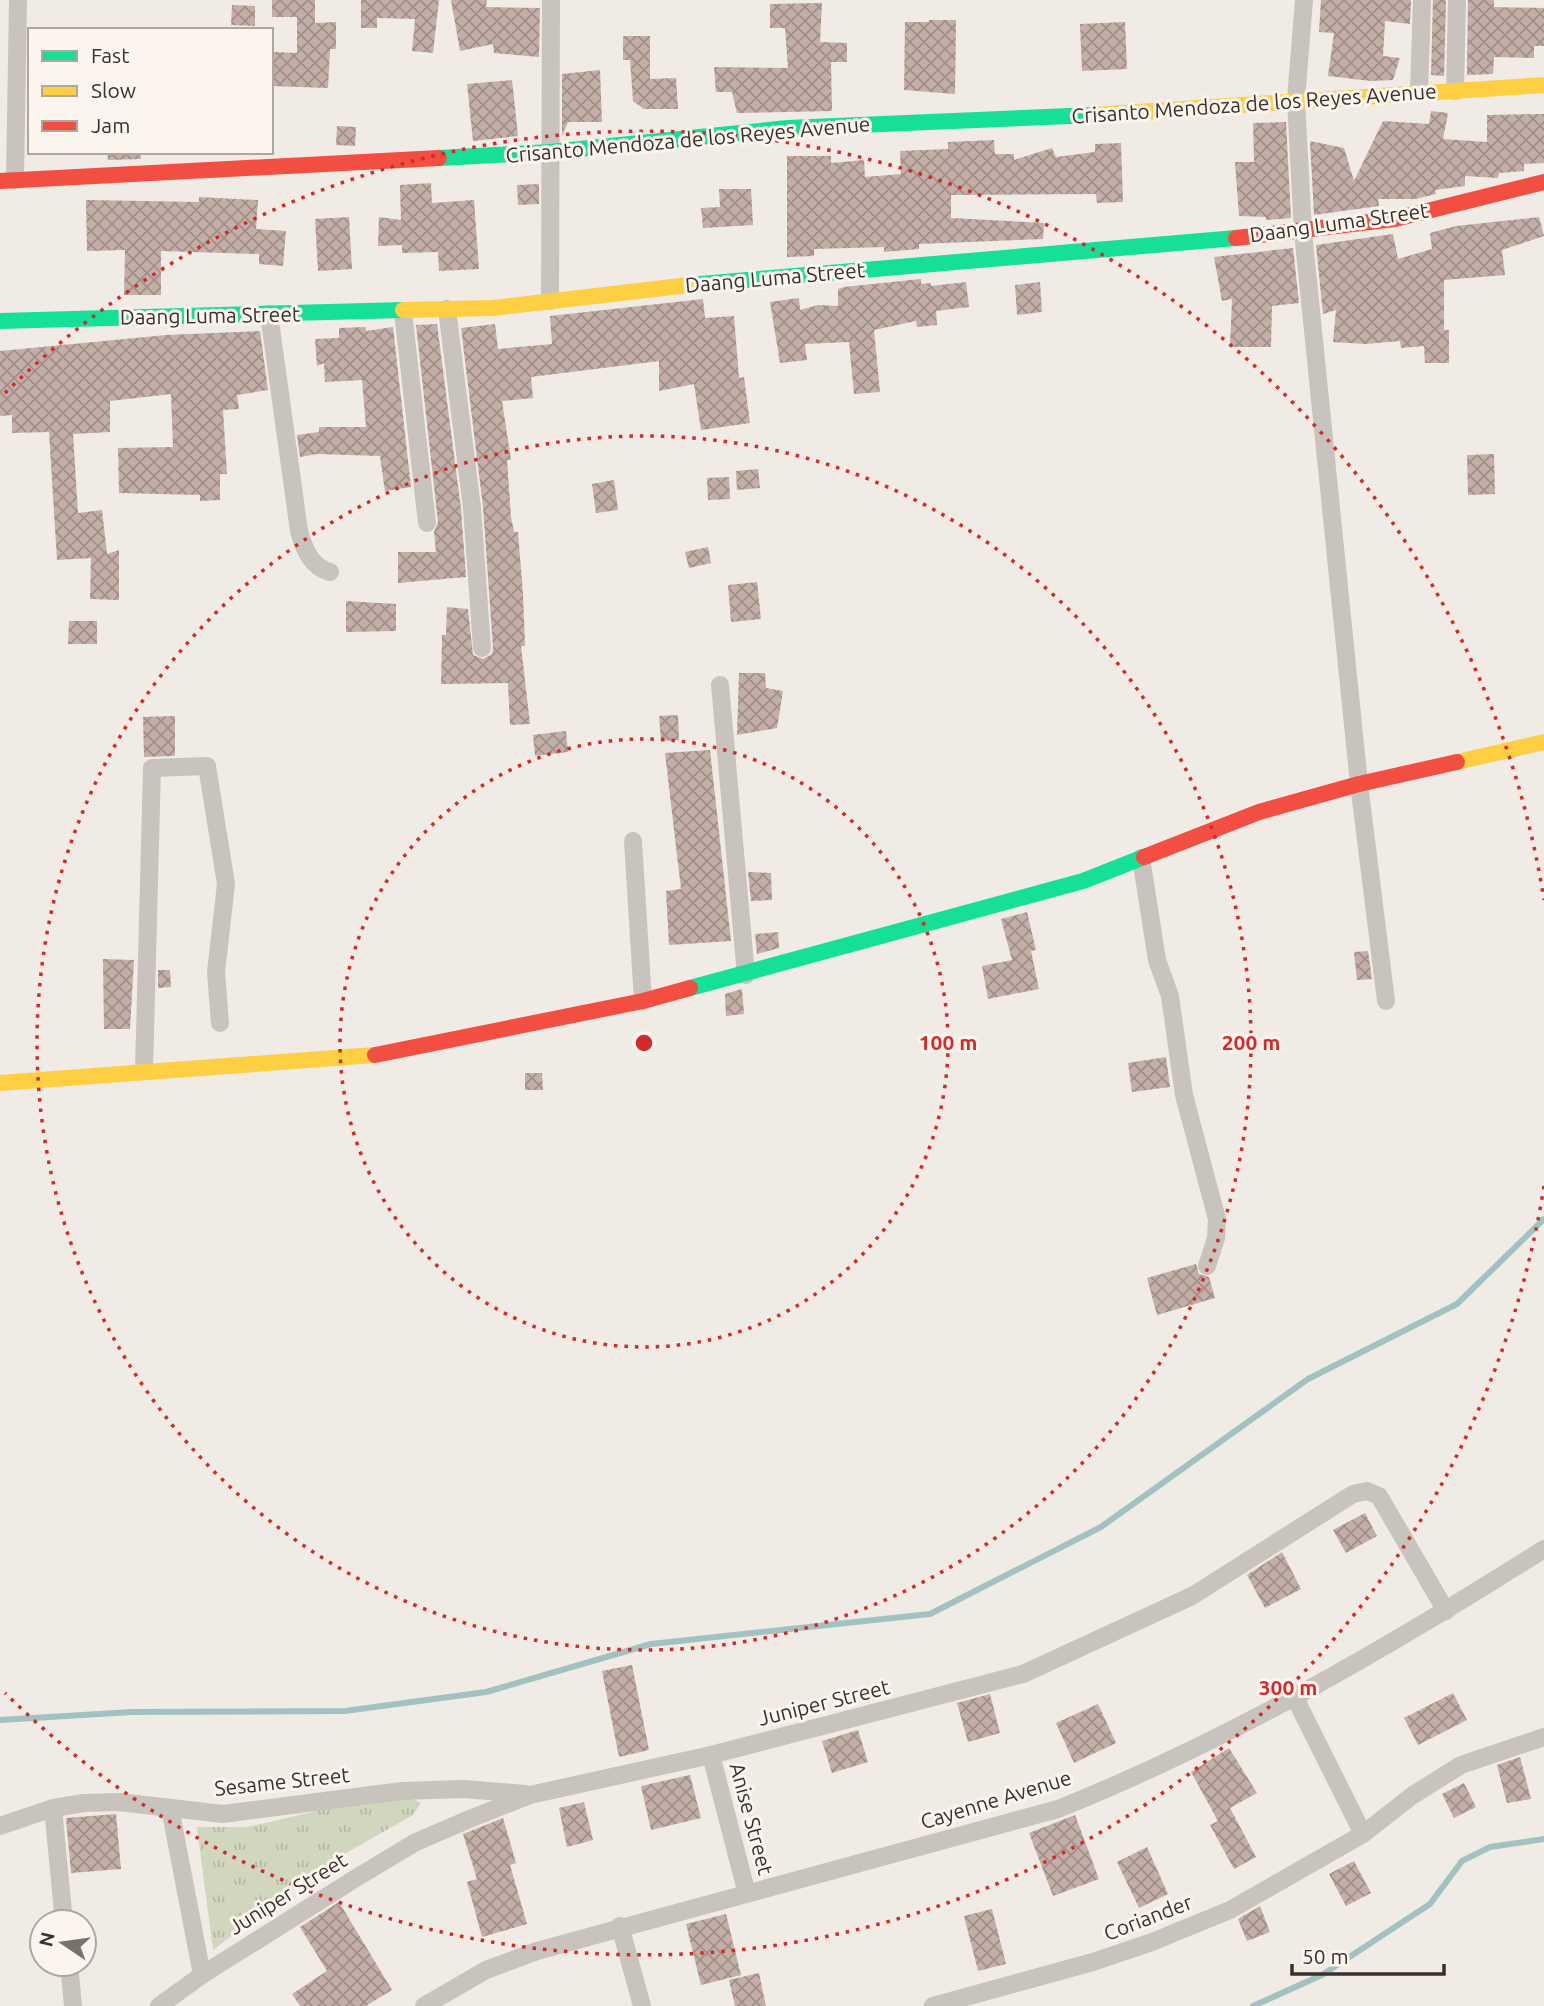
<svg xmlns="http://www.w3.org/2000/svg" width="1544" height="2006" font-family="Ubuntu,sans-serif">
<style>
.park{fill:url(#park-tufts)}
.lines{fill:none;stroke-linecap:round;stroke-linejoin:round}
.stream{stroke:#a1c2c1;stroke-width:6}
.building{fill:url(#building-cross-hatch)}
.street{stroke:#c9c3be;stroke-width:18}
.fast{stroke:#16e098;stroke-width:16}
.slow{stroke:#ffcf43;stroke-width:16}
.jam{stroke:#f24e42;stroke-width:16}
.ring{fill:none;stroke:#d62828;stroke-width:3.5;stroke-dasharray:3.5 7}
.labels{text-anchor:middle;stroke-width:6;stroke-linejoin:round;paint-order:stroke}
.street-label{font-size:21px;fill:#3b302b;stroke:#fbf5ee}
.centre{fill:#d62828;stroke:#fbf5ee;stroke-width:3.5}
.ring-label{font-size:21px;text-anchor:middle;font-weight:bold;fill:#d62828;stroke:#fbf5ee;stroke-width:6;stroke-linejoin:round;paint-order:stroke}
</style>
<defs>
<pattern id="park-tufts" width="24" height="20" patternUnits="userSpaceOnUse" patternTransform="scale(1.75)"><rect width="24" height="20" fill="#d1d6bf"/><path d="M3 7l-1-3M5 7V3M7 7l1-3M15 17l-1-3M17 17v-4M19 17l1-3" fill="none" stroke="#b4b8a4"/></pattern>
<pattern id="building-cross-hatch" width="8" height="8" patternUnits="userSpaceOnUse" patternTransform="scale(1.75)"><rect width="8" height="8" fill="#c3afa7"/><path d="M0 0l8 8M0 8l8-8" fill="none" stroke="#a08f88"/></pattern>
</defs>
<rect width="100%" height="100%" fill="#f0ebe5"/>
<polygon class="park" points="408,1797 421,1803 413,1815 332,1861 213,1950 197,1827 247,1827 321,1810"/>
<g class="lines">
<g class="stream">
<polyline points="0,1720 132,1712 345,1711 486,1692 651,1644 930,1614 1101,1527 1308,1379 1457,1304 1544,1219"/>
<polyline points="1253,2006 1322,1975 1430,1904 1462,1861 1490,1847 1544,1839"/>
</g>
</g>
<g class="building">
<polygon points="272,0 315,0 315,23 336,22 336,49 330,49 328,88 272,86 274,52 297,53 297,17 272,17"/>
<polygon points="361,0 439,0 433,53 412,51 415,19 377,18 377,28 361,28"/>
<polygon points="451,0 487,0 486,7 540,8 539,57 494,53 493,44 460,51"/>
<polygon points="1321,0 1411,0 1410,24 1385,21 1383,56 1400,58 1393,80 1371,81 1328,76 1334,33 1319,32"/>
<polygon points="1433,0 1446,0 1444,76 1431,75"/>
<polygon points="1468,0 1494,0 1494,7 1544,8 1544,46 1534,46 1534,58 1494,57 1493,74 1467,75"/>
<polygon points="822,3 820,42 847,43 847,62 831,62 832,111 737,113 732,92 716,92 714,67 788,68 785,28 770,28 770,4"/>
<polygon points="232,5 255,6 255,26 231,25"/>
<polygon points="929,20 956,20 955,94 904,90 905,22 929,22"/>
<polygon points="1125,22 1127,69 1082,71 1080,24"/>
<polygon points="623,36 650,36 650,79 676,78 678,109 644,109 633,101 630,60 623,60"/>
<polygon points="600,70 602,122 568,122 562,136 562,74"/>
<polygon points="512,80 518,136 473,141 467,84"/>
<polygon points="1431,111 1448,113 1443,139 1487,142 1487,115 1544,114 1544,163 1524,164 1524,171 1499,173 1498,178 1465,176 1465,186 1435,190 1436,194 1415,199 1378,199 1379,206 1314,215 1310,141 1344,148 1354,181 1383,121 1429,124"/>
<polygon points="1286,122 1291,218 1266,220 1266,217 1239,216 1235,162 1254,162 1253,123"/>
<polygon points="337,126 356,127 355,146 336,145"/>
<polygon points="994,140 995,154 1014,154 1014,160 1052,148 1056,157 1095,152 1095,144 1121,143 1123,202 1097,203 1096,194 951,195 951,218 1044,223 1043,239 919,244 919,249 884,252 884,247 814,249 814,256 787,257 787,156 831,156 831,163 864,160 865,177 901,174 900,151 948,149 948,142"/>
<polygon points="107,152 140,152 141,159 108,160"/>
<polygon points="431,183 432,203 474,200 479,269 439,271 438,252 402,253 402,245 378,246 379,217 401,220 400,185"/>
<polygon points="539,184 539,204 518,205 517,185"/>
<polygon points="719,189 751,189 753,225 703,228 701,208 720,207"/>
<polygon points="199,197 258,200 256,229 286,231 283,266 259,264 259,254 161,251 161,295 124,295 125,250 87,251 86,200 199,202"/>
<polygon points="349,217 352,269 318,271 315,219"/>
<polygon points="1539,217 1544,236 1502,250 1505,275 1444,280 1444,330 1449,330 1449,363 1425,363 1424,346 1401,348 1400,341 1366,344 1333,342 1336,310 1323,314 1316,245 1393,234 1398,259 1432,249 1430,233 1456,226"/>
<polygon points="1293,248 1299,303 1272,306 1271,347 1230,347 1232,299 1222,301 1214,257"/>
<polygon points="921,279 921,284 931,283 931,286 966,282 969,307 936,311 937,325 917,327 916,321 874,330 880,392 854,394 849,342 805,344 807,360 780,363 770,302 799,298 800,310 818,305 838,306 838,289 844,287"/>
<polygon points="1040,282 1042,312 1017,315 1015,285"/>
<polygon points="703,299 705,318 734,316 739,378 744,377 750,423 701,430 694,384 659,391 659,361 531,377 533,398 502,401 511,460 507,460 511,517 514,532 518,532 523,594 525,646 521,646 530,724 510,725 508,683 441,684 442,635 446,635 447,607 468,609 473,655 483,659 492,654 493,648 483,507 461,328 495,324 498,349 552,344 550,316"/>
<polygon points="437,324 461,509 466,577 398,583 398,552 436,552 434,532 438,522 416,325"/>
<polygon points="366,327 366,331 393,327 411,487 385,491 380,456 317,454 300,457 297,435 319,432 319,427 366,427 362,380 325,382 324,363 317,366 315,339 339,338 339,328"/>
<polygon points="260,331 268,390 237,395 239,409 223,410 227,474 220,474 220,500 200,501 200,495 119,493 118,448 173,447 171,394 110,401 110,432 73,434 78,513 102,510 107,554 119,550 119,600 90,599 91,558 57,560 49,432 12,433 12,415 0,416 0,351 166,335"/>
<polygon points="1494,454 1495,494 1468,495 1467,455"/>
<polygon points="758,469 760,488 737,490 736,471"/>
<polygon points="729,477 730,499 708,500 707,478"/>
<polygon points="614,480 618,510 596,513 592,484"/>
<polygon points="708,547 711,563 689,568 685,552"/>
<polygon points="757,582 761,619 731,622 728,585"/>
<polygon points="346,601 396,604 396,631 346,632"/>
<polygon points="69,621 97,621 97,644 68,644"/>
<polygon points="739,673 765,673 766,688 783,691 777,728 737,735"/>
<polygon points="678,715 679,740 661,741 659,716"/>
<polygon points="175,716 175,756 144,757 143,717"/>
<polygon points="566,731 568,752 535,756 533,735"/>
<polygon points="710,750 731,941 669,945 666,891 681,889 665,753"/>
<polygon points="748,872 771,873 772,900 751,901"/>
<polygon points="1027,912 1036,950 1031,951 1039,989 988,999 982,966 1012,960 1001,919"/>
<polygon points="778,932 779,948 757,954 755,934"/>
<polygon points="1368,951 1372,979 1357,980 1354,952"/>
<polygon points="103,959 134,960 130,1029 104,1029"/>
<polygon points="158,970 170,970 171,987 158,988"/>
<polygon points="742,989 744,1014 726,1016 725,994"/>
<polygon points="1166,1057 1170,1087 1132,1092 1128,1063"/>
<polygon points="525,1073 542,1073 543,1090 525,1090"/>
<polygon points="1196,1264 1199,1274 1209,1277 1215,1298 1157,1315 1147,1278"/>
<polygon points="1365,1513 1377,1536 1346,1553 1333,1530"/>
<polygon points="1282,1552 1301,1589 1265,1608 1247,1575"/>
<polygon points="632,1665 649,1750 619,1757 602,1671"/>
<polygon points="1453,1693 1467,1720 1418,1745 1404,1718"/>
<polygon points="990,1694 1000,1733 968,1742 957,1703"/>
<polygon points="1098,1704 1116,1743 1074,1763 1056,1723"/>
<polygon points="858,1730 868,1762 832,1773 822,1741"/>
<polygon points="1229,1748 1257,1793 1230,1808 1256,1857 1234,1869 1210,1825 1218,1821 1191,1772"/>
<polygon points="1520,1757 1531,1799 1507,1803 1497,1765"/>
<polygon points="690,1775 701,1818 651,1830 641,1786"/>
<polygon points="1464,1783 1476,1807 1454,1818 1442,1794"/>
<polygon points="584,1802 593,1840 567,1847 559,1808"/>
<polygon points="116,1814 121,1869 71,1873 66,1818"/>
<polygon points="1075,1815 1099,1879 1053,1896 1029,1833"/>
<polygon points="503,1818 516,1863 510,1865 527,1924 482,1937 467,1882 477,1879 463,1834"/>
<polygon points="1147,1847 1168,1894 1139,1908 1117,1862"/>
<polygon points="1354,1861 1371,1893 1346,1906 1329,1874"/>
<polygon points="339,1902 392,1990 366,2006 300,2006 292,1994 327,1971 300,1927"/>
<polygon points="1260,1906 1270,1932 1247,1941 1238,1919"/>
<polygon points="992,1909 1006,1964 978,1971 964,1916"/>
<polygon points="726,1914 741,1975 701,1985 686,1924"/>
<polygon points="759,1973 766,2006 735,2006 729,1980"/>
</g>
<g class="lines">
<g class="street">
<polyline points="1304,0 1296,100 1303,232 1359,784 1386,1001"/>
<polyline points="1455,91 1457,0"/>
<polyline points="1419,93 1422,0"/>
<polyline points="15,180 18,0"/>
<polyline points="550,301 551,0"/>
<polyline points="447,309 472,508 482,648"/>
<polyline points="403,312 427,523"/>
<path d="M269,314L299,531C304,549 311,567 330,572"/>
<polyline points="720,685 746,975"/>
<polyline points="633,841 643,1001"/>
<polyline points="1141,858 1157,960 1170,996 1184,1095 1217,1219 1216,1238 1207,1266"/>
<polyline points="144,1071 152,768 207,766 226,884 216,972 220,1023"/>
<polyline points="1294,1696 1363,1834"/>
<polyline points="711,1755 747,1894"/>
<polyline points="53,1808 64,1922"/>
<polyline points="170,1808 202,1975"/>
<polyline points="0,1826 53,1808 84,1803 119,1802 223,1814 402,1791 464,1789 526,1794"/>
<polyline points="620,1926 642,2006"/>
<polyline points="69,1964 73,2006"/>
<polyline points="159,2006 202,1975 356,1878 416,1842 472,1818 530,1795 711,1755 1023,1674 1192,1596 1353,1494 1367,1491 1379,1496 1446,1611"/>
<path d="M424,2006L486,1970L537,1951L1058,1809C1228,1741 1389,1647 1544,1549"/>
<polyline points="933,2006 1093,1962 1152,1942 1230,1910 1363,1834 1413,1795 1461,1765 1544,1737"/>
</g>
<g class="fast">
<polyline points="439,158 550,152 788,128 1093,115"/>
<polyline points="689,285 1236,238"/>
<polyline points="0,321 403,310"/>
<polyline points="690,988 1083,881 1144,857"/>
</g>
<g class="slow">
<polyline points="1093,115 1544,85"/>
<polyline points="403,310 493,308 689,285"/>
<polyline points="1457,762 1544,742"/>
<polyline points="0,1083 375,1055"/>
</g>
<g class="jam">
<polyline points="0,181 439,158"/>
<polyline points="1236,238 1395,219 1544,182"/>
<polyline points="1144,857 1259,812 1359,784 1457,762"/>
<polyline points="375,1055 643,1001 690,988"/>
</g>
</g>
<g class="ring">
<circle cx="644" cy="1043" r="304"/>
<circle cx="644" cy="1043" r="607"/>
<path d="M1544 1186A911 911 0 0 1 5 1693M5 393A911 911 0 0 1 1544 900"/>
</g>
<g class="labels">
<g class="street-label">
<text transform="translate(1254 104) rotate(-4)" y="7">Crisanto Mendoza de los Reyes Avenue</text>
<text transform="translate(688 140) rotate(-5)" y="7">Crisanto Mendoza de los Reyes Avenue</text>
<text transform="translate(1339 223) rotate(-8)" y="7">Daang Luma Street</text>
<text transform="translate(775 278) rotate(-5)" y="7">Daang Luma Street</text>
<text transform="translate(210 316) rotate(-1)" y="7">Daang Luma Street</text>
<text transform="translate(824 1703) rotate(-14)" y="7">Juniper Street</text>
<text transform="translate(282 1782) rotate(-6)" y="7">Sesame Street</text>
<text transform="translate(996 1800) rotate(-17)" y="7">Cayenne Avenue</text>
<text transform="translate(751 1819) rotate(75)" y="7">Anise Street</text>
<text transform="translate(288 1894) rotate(-32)" y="7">Juniper Street</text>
<text transform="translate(1148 1918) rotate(-21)" y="7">Coriander</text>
</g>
</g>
<circle cx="644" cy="1043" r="10" class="centre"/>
<g class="ring-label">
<text x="948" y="1050">100 m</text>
<text x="1251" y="1050">200 m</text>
<text x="1288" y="1695">300 m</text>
</g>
<rect x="28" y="28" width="245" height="126" fill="#fbf5ee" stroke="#aea6a0" stroke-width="2"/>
<rect x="42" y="51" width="35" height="10" fill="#16e098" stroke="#aea6a0" stroke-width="2"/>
<text x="91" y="63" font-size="21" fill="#3b302b">Fast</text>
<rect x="42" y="86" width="35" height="10" fill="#ffcf43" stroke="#aea6a0" stroke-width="2"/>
<text x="91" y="98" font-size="21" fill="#3b302b">Slow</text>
<rect x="42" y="121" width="35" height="10" fill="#f24e42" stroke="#aea6a0" stroke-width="2"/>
<text x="91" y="133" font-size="21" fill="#3b302b">Jam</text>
<g transform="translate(63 1943) rotate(283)"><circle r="33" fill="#fbf5ee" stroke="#aea6a0" stroke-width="2"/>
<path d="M0-5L12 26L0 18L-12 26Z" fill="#7a716c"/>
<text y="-10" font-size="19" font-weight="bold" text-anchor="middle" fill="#3b302b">N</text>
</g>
<path d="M1292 1964v10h152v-10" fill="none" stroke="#3b302b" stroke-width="3.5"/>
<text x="1302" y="1964" font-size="21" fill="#3b302b" stroke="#fbf5ee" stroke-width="5" paint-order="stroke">50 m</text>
</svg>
